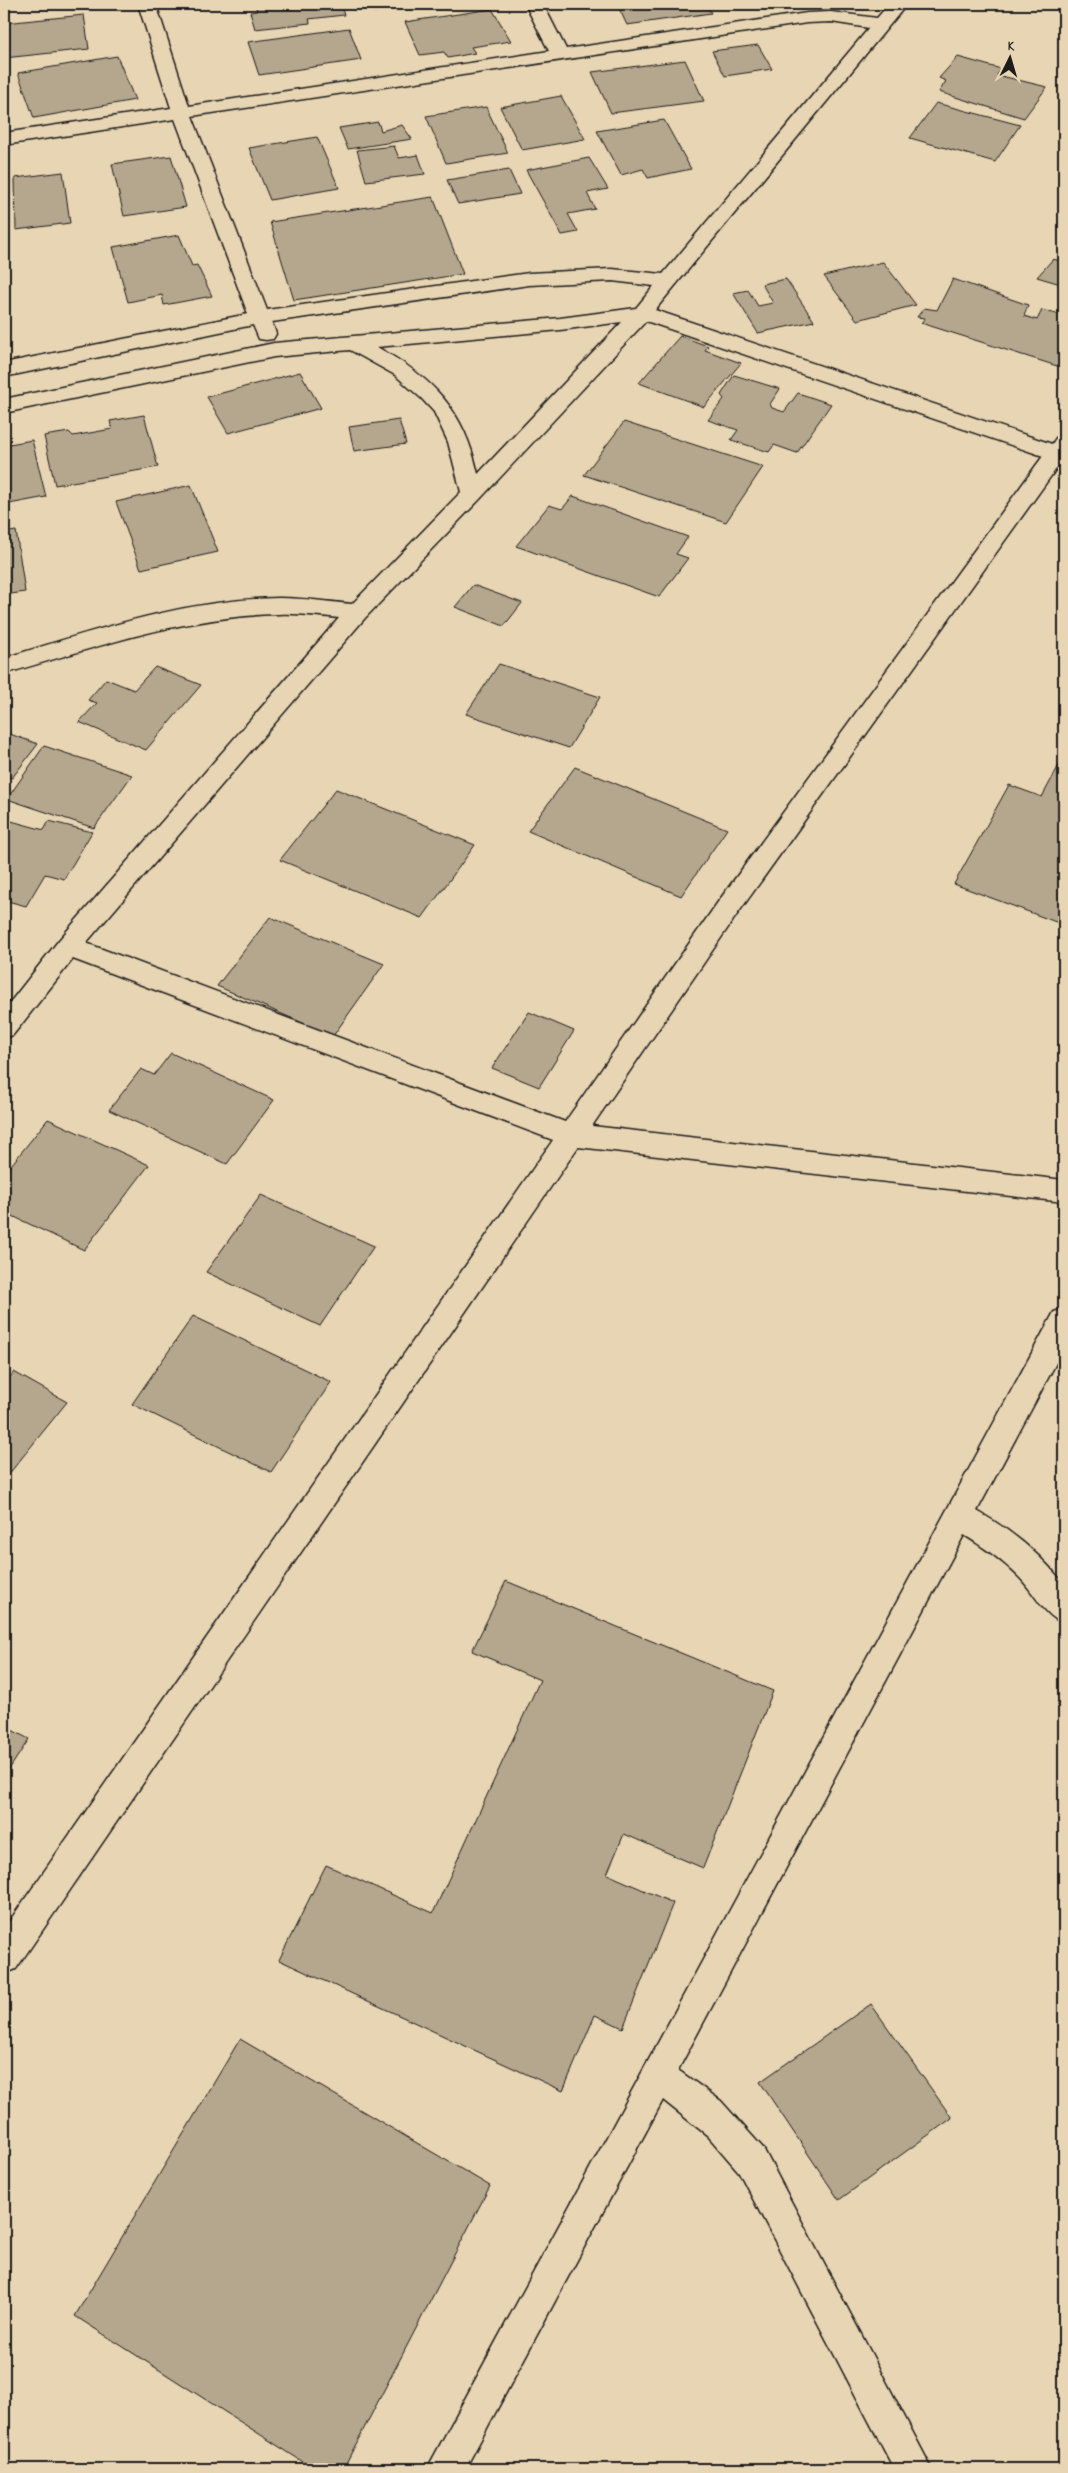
<svg xmlns="http://www.w3.org/2000/svg" width="1068" height="2473" font-family="'Indie Flower',sans-serif">
<style>
.building{fill:#b5a78e;stroke:#1c1c1c}
.lines{fill:none;stroke-linecap:round;stroke-linejoin:round}
.street-casing{stroke:#1c1c1c;stroke-width:3}
.street{fill:#e8d5b3;fill-rule:evenodd}
</style>
<rect width="100%" height="100%" fill="#e8d5b3"/>
<filter id="ink" filterUnits="userSpaceOnUse"><feTurbulence type="fractalNoise" baseFrequency=".02" numOctaves="2"/><feDisplacementMap in="SourceGraphic" scale="10" xChannelSelector="R" yChannelSelector="G"/><feConvolveMatrix kernelMatrix="1 2 1 2 8 2 1 2 1" color-interpolation-filters="sRGB"/></filter>
<g filter="url(#ink)">
<g class="building">
<polygon points="255,4 340,4 344,15 309,19 310,23 255,29 250,12 257,11"/>
<polygon points="372,4 424,4 374,12"/>
<polygon points="617,4 706,4 711,13 627,25"/>
<polygon points="492,9 511,41 471,47 475,53 448,58 444,52 420,55 405,22"/>
<polygon points="84,15 89,49 4,58 4,23"/>
<polygon points="349,28 361,60 259,75 248,42"/>
<polygon points="758,45 772,69 725,76 712,51"/>
<polygon points="117,56 135,100 34,118 18,73"/>
<polygon points="958,57 1001,69 997,75 1047,87 1024,118 939,92 946,81 939,78"/>
<polygon points="685,60 704,101 611,113 592,72"/>
<polygon points="561,96 585,139 522,150 500,107"/>
<polygon points="936,103 1020,125 995,162 910,138"/>
<polygon points="486,107 508,153 446,163 426,116"/>
<polygon points="664,120 691,169 648,178 643,169 621,175 597,131"/>
<polygon points="378,122 381,131 402,125 412,139 348,149 339,128"/>
<polygon points="317,137 339,188 270,200 249,148"/>
<polygon points="394,146 399,158 418,155 425,174 366,181 357,150"/>
<polygon points="171,156 186,207 124,216 112,164"/>
<polygon points="589,158 608,189 587,193 595,209 568,214 578,232 562,235 526,170"/>
<polygon points="509,170 520,194 458,204 447,180"/>
<polygon points="63,172 70,223 16,230 15,178"/>
<polygon points="433,197 463,274 294,300 270,222"/>
<polygon points="179,235 192,266 197,265 212,296 164,305 162,295 128,302 113,247"/>
<polygon points="1053,259 1064,262 1064,285 1037,277"/>
<polygon points="883,262 916,305 857,320 824,276"/>
<polygon points="786,279 814,321 758,333 733,293 748,290 758,306 773,303 762,284"/>
<polygon points="953,279 1028,305 1024,316 1037,320 1042,310 1064,316 1064,355 1057,366 921,323 925,318 917,317 924,308 937,310"/>
<polygon points="680,336 708,346 705,350 741,363 704,407 639,383"/>
<polygon points="300,372 321,408 228,433 207,397"/>
<polygon points="734,375 780,389 770,404 772,408 784,412 798,393 831,404 797,453 774,445 769,452 731,440 738,430 708,420 724,399 721,395"/>
<polygon points="144,415 158,467 55,485 44,436 69,432 73,436 112,429 110,421"/>
<polygon points="399,420 406,444 354,451 349,427"/>
<polygon points="624,422 763,467 726,522 584,475"/>
<polygon points="32,440 46,497 4,505 4,445"/>
<polygon points="191,485 218,552 141,569 116,502"/>
<polygon points="573,496 688,537 676,554 688,558 659,597 516,546 549,505 562,509"/>
<polygon points="16,531 25,592 4,595 4,533"/>
<polygon points="473,585 522,603 504,626 455,607"/>
<polygon points="499,664 600,697 569,748 466,714"/>
<polygon points="155,667 201,685 146,750 79,722 97,703 88,700 106,679 134,690"/>
<polygon points="4,732 38,744 12,778 4,775"/>
<polygon points="44,746 132,775 94,828 7,799"/>
<polygon points="1064,756 1064,925 954,884 1009,785 1042,797"/>
<polygon points="575,767 727,829 681,896 528,831"/>
<polygon points="336,789 475,845 422,918 280,860"/>
<polygon points="4,819 44,830 49,821 92,832 64,879 45,874 26,906 4,900"/>
<polygon points="270,917 384,964 333,1036 217,986"/>
<polygon points="529,1012 574,1031 539,1087 492,1068"/>
<polygon points="171,1053 274,1100 227,1164 109,1110 141,1069 154,1075"/>
<polygon points="48,1119 149,1165 84,1250 4,1212 4,1174"/>
<polygon points="261,1195 374,1246 320,1326 206,1272"/>
<polygon points="193,1316 331,1382 271,1472 132,1404"/>
<polygon points="14,1372 67,1402 4,1480 4,1384"/>
<polygon points="506,1581 773,1691 703,1868 624,1834 607,1874 673,1903 623,2028 595,2015 563,2091 279,1960 326,1865 433,1913 540,1680 472,1651"/>
<polygon points="4,1726 29,1739 4,1777"/>
<polygon points="871,2004 952,2118 839,2200 760,2082"/>
<polygon points="240,2039 490,2186 343,2469 314,2469 75,2316"/>
</g>
<g class="lines">
<defs>
<g id="street">
<path d="M138,4H156L189,106L549,51L525,4H543L566,49L807,13L831,12L877,18L889,4H907L655,310L1052,444L1056,438L1064,436V463L1061,462L736,916L592,1126L1064,1180V1202L578,1147L16,1969L4,1974V1929L553,1140L73,959L13,1035L4,1038V1010L59,940L339,618C319,616 298,613 278,614C184,616 93,648 4,674V658C93,631 185,599 279,598C304,598 328,602 352,604L461,492L448,442L434,412L422,399L395,375L350,350L274,357L4,413V399L274,343L560,318L636,308L654,286L612,281L529,285L272,322L276,334L273,339L266,340L259,339L253,325L4,377V363L248,314L175,119L4,145V133L171,108ZM831,22L869,28L663,274L612,269L529,273L267,310L192,116L807,23ZM646,321L1043,456L718,902L565,1122L86,943L365,618L480,499ZM622,322L478,474C464,410 434,379 377,347L560,330Z"/>
<path d="M1064,1309V1348L977,1511C1011,1530 1040,1554 1064,1584V1623C1045,1617 1034,1592 1019,1577C1003,1561 984,1547 964,1535L678,2070L721,2101L763,2148L932,2469H894L739,2172L708,2136L663,2100L465,2469H427L1054,1312Z"/>
</g>
</defs>
<use href="#street" class="street-casing"/>
<use href="#street" class="street"/>
</g>
</g>
<rect width="1068" height="2473" fill="none" stroke="#e8d5b3" stroke-width="20"/>
<rect x="10" y="10" width="1048" height="2453" fill="none" stroke="#1c1c1c" stroke-width="2" filter="url(#ink)"/>
<g transform="translate(1010 58) rotate(5)" stroke="#e8d5b3" stroke-width="4" paint-order="stroke">
<path d="M0-4L9 19L0 12L-9 19Z" fill="#1c1c1c"/>
<text y="-8" font-size="14" font-weight="bold" text-anchor="middle" fill="#1c1c1c">K</text>
</g>
</svg>
